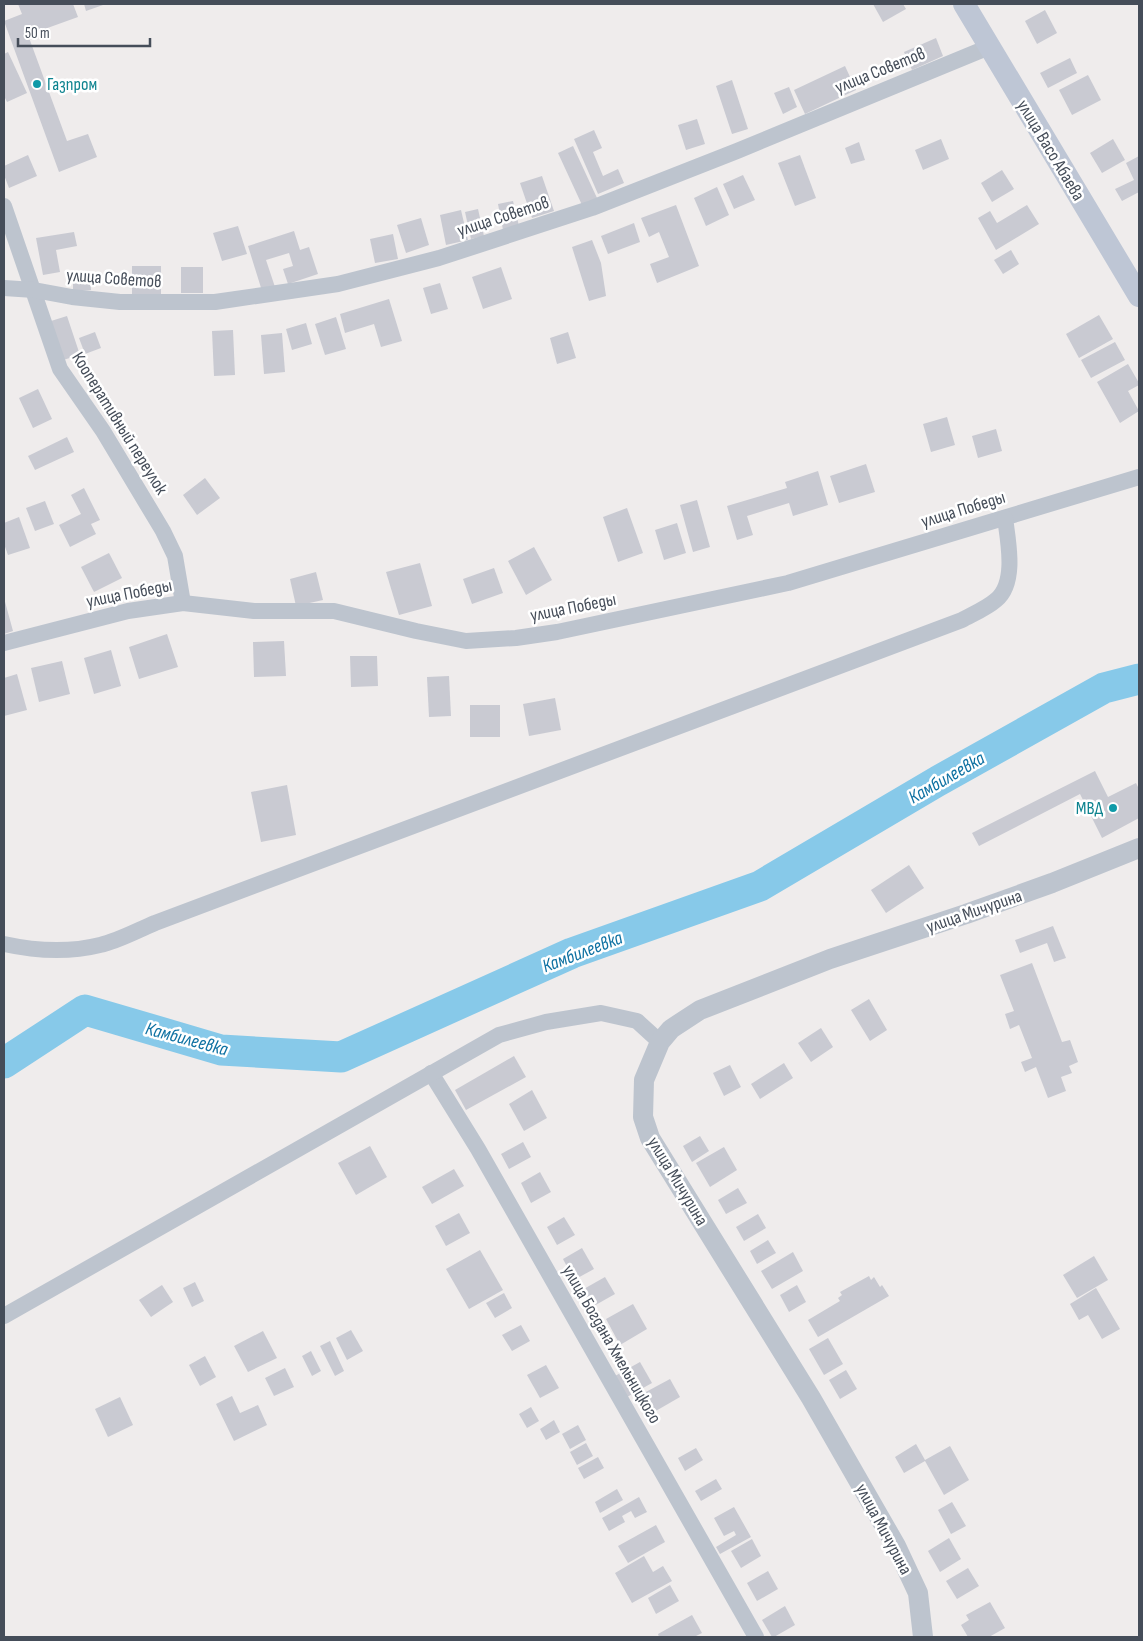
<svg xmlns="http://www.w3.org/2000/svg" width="1143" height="1641" font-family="'Sofia Sans Condensed',sans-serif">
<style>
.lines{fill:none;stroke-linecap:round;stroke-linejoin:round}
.river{stroke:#87c9e9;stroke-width:31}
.building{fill:#c9cad2}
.minor{stroke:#bdc4ce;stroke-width:16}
.tertiary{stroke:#bdc4ce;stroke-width:20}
.secondary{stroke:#bec6d5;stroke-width:22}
.culture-dot{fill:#0f9aa8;stroke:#fff;stroke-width:2}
.labels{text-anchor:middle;stroke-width:5;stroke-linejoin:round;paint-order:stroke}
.street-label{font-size:18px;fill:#454d59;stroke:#fff}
.culture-label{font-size:18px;fill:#0d838f;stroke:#fff;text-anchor:start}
.water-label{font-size:19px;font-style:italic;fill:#0e71a2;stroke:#fff}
</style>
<rect width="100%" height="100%" fill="#efecec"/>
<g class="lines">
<polyline class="river" points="4,1063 85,1010 221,1050 341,1057 572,953 760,886 938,781 1104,688 1139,679"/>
</g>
<g class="building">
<polygon points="18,4 73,4 78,17 28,35 67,141 88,134 97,157 59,172 4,21 22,14"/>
<polygon points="84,4 103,4 103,5 86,11"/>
<polygon points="873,4 903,4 906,9 883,22"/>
<polygon points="1045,10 1057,33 1037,44 1025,21"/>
<polygon points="936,38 943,56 912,70 904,52"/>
<polygon points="8,52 27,93 7,102 4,96 4,54"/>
<polygon points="1070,58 1077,73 1048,88 1040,73"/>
<polygon points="845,66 856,90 805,114 794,90"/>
<polygon points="1088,75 1101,100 1072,115 1059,90"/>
<polygon points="732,80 748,129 732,134 716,86"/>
<polygon points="789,87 797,107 783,114 774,93"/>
<polygon points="697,119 705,144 686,150 678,125"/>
<polygon points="594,130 602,148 593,152 603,176 618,169 624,183 598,194 574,139"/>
<polygon points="941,139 949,159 923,170 915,150"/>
<polygon points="1113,139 1125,160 1102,173 1090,153"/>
<polygon points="859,142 865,160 851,164 845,148"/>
<polygon points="573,146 597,198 582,205 558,153"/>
<polygon points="28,155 37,176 9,188 4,175 4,166"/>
<polygon points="800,155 816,198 795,206 778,163"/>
<polygon points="1139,156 1139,192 1122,201 1115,189 1134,180 1126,163"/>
<polygon points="1002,170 1014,189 992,202 981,183"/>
<polygon points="743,175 755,200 734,209 723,184"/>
<polygon points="542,176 554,211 532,218 520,183"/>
<polygon points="717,187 729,215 706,226 694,198"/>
<polygon points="513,201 519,226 503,230 498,204"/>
<polygon points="676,205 699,266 657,283 650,264 669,257 659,232 649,237 641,218"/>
<polygon points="1027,205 1039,224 996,250 978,218 990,211 997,223"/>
<polygon points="478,209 484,236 471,239 465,212"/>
<polygon points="461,210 468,240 446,245 440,215"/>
<polygon points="421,218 429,245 406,253 397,225"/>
<polygon points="634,223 640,242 608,254 601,236"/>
<polygon points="238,226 247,254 222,261 213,233"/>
<polygon points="294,231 300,250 309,247 318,274 288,284 283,269 293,266 289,253 266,260 275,287 262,291 248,246"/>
<polygon points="74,232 77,246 56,250 60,272 43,275 36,238"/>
<polygon points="393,234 398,259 375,263 370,239"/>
<polygon points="592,240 601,263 606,296 589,301 572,247"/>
<polygon points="1011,250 1019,264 1003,274 994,260"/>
<polygon points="132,266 161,266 161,297 132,296"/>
<rect x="181" y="267" width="22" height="26"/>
<polygon points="501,267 512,299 483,309 472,277"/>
<polygon points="73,280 90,280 91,290 73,291"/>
<polygon points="440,283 448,309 431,314 423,288"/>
<polygon points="389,299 402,341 381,347 374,324 345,333 340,314"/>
<polygon points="1099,315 1113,339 1079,358 1066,334"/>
<polygon points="67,316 80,355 63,360 51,321"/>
<polygon points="336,317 346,349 325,355 315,324"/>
<polygon points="306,323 312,344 292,350 286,329"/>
<polygon points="233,330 235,375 214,376 212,331"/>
<polygon points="95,332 101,348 85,354 79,338"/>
<polygon points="568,332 576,358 557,364 550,338"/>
<polygon points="282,333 285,372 264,374 261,335"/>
<polygon points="1115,342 1125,360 1091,378 1081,360"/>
<polygon points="1128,364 1139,383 1139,385 1128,391 1139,411 1120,423 1097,382"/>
<polygon points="38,389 52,419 33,428 19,398"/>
<polygon points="947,417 955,445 931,452 923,424"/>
<polygon points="996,429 1002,451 978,458 972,436"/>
<polygon points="67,437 74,452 35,470 28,456"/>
<polygon points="866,464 875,492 839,503 830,476"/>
<polygon points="818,471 828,505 793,516 789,503 747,516 753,535 737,540 727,506 787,488 785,482"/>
<polygon points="205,478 220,498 197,515 183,495"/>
<polygon points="84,488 100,520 91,524 96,534 70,547 59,525 81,514 71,495"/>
<polygon points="697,500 710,547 693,552 680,505"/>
<polygon points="45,501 54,524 35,531 26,508"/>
<polygon points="627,508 643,553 618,562 603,517"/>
<polygon points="19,517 30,548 8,555 4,544 4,523"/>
<polygon points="677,523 686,553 664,560 655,530"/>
<polygon points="534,547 552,580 526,595 508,561"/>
<polygon points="109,553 122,578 94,592 81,567"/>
<polygon points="420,563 432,606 399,615 386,572"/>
<polygon points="494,568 503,593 472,604 463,579"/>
<polygon points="316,572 323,600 296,606 290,579"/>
<polygon points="4,598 13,631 4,634"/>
<polygon points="167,634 178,667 139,679 129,647"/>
<polygon points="284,641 286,676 254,677 253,642"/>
<polygon points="111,650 121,686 94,694 84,658"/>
<polygon points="350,656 377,656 378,686 351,687"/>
<polygon points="62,661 70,694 39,702 31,668"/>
<polygon points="17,674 27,710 4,716 4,678"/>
<polygon points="449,676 451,716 429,717 427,677"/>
<polygon points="555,698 561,730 529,736 523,704"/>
<rect x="470" y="705" width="30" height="32"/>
<polygon points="1095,771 1108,797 1136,783 1139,789 1139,818 1102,838 1080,794 979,846 972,833"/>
<polygon points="287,785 296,835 261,842 251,792"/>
<polygon points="909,865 924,888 886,913 871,890"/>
<polygon points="1053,926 1066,958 1054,962 1047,943 1020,953 1015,940"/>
<polygon points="1032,963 1062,1042 1070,1040 1078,1062 1069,1066 1072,1073 1061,1077 1066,1091 1048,1098 1036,1067 1025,1072 1021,1062 1032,1058 1019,1025 1010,1029 1005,1014 1014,1011 1000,975"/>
<polygon points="869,999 887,1030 870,1041 851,1010"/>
<polygon points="821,1028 833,1047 811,1062 798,1043"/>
<polygon points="514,1056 526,1077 466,1110 455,1090"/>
<polygon points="784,1063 793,1078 760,1099 751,1084"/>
<polygon points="730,1065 741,1087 724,1096 713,1073"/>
<polygon points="532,1090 547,1118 524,1131 509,1104"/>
<polygon points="700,1136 709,1151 692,1162 683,1146"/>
<polygon points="523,1142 531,1157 509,1169 501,1154"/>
<polygon points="370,1146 387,1177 356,1195 338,1163"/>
<polygon points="724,1147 737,1170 710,1187 696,1163"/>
<polygon points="454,1169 464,1186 432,1204 422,1187"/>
<polygon points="540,1172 551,1192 531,1203 521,1183"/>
<polygon points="738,1188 747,1203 726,1214 718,1200"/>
<polygon points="459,1213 470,1233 446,1246 435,1226"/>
<polygon points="758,1214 766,1228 744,1241 736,1227"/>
<polygon points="564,1217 575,1235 557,1245 547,1227"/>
<polygon points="768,1240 776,1253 757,1264 750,1251"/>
<polygon points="582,1248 594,1269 574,1280 563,1259"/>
<polygon points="480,1250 503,1290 469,1309 446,1269"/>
<polygon points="793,1252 803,1271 772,1289 761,1271"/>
<polygon points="1094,1256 1108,1280 1077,1298 1063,1275"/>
<polygon points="869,1276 871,1280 874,1277 880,1287 882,1285 889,1296 818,1337 808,1320 840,1301 838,1298 842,1295 840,1292"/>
<polygon points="605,1277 615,1294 592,1307 582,1290"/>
<polygon points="195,1282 204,1301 192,1307 183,1288"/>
<polygon points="162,1285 173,1302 151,1317 139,1300"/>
<polygon points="797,1285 806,1302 789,1312 780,1295"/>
<polygon points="1096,1288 1120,1329 1102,1339 1088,1315 1079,1320 1070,1304"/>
<polygon points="504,1293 512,1308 495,1318 486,1303"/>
<polygon points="633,1304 647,1329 620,1345 606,1319"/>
<polygon points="521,1325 530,1341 512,1351 502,1335"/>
<polygon points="351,1330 363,1351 347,1360 336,1338"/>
<polygon points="263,1331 277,1358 248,1372 234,1346"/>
<polygon points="828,1338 843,1364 824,1375 809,1349"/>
<polygon points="330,1341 344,1371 335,1376 320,1346"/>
<polygon points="311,1351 321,1371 312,1376 302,1356"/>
<polygon points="205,1356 216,1377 200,1386 189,1365"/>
<polygon points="640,1362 652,1383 627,1397 615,1376"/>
<polygon points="546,1365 559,1388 540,1398 527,1375"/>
<polygon points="285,1368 294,1387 274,1396 265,1378"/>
<polygon points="846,1370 857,1389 840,1399 829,1380"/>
<polygon points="670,1379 680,1397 654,1412 644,1393"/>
<polygon points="232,1396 240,1413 258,1405 267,1425 234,1441 216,1404"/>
<polygon points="120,1397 133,1425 108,1437 95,1409"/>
<polygon points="531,1407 539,1421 527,1428 519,1414"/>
<polygon points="554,1420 560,1432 546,1440 540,1429"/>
<polygon points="578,1425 586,1440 570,1449 562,1434"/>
<polygon points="586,1443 593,1456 577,1465 570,1452"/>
<polygon points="916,1444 925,1460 950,1446 969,1480 944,1495 925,1461 904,1473 895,1457"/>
<polygon points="696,1448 703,1460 685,1471 678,1458"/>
<polygon points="598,1457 604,1468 584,1479 578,1468"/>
<polygon points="716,1479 722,1489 701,1501 695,1491"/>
<polygon points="617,1489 623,1500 600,1513 595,1502"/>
<polygon points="639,1497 647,1512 635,1518 631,1511 622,1516 625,1522 609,1531 602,1518"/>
<polygon points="952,1502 966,1526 951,1534 938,1510"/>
<polygon points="734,1507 751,1537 720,1554 716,1547 736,1535 734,1531 724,1536 714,1518"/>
<polygon points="656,1525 665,1542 628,1563 618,1546"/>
<polygon points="949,1538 961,1559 940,1572 928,1551"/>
<polygon points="752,1539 761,1556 741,1568 731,1551"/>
<polygon points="644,1556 653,1572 663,1566 672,1581 632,1603 615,1573"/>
<polygon points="968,1568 979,1586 957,1599 946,1581"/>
<polygon points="768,1571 778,1589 757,1601 747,1583"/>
<polygon points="670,1585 679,1601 656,1614 648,1598"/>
<polygon points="990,1602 1005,1628 989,1637 968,1637 961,1625 969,1620 966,1615"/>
<polygon points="785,1606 795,1625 774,1637 772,1637 762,1620"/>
<polygon points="692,1615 702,1633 694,1637 659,1637 658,1634"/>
</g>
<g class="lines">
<g class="minor">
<polyline points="4,206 60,369 103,431 163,531 175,556 183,603"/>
<polyline points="4,288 34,290 72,297 120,302 215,302 338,284 439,258 592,208 737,151 989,47"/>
<polyline points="4,643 128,611 183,603 254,611 334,611 416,631 466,641 516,638 557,632 788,583 1139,477"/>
<path d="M4,944C36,951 68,953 100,945C118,941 138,930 155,923L962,620C973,614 987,608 996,600C1017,583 1008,541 1005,518"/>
<polyline points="431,1073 478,1149 756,1637"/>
<polyline points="4,1316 499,1035 546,1022 601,1013 637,1021 660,1042"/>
</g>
<polyline class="tertiary" points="923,1637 918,1593 896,1546 811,1398 650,1138 643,1117 644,1080 660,1042 671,1029 700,1010 830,959 966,914 1052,883 1139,848"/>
<polyline class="secondary" points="964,4 1139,296"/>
</g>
<g class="culture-dot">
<circle cx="37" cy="84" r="5"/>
<circle cx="1113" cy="808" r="5"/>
</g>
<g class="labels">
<g class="street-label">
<text transform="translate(880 70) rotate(-22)" y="6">улица Советов</text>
<text transform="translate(1051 150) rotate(59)" y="6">улица Васо Абаева</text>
<text transform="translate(503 216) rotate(-18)" y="6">улица Советов</text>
<text transform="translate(114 278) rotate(4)" y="6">улица Советов</text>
<text transform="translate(120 423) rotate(58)" y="6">Кооперативный переулок</text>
<text transform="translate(963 509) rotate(-17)" y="6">улица Победы</text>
<text transform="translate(129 593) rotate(-11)" y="6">улица Победы</text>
<text transform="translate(573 607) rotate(-11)" y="6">улица Победы</text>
<text transform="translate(974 911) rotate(-19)" y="6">улица Мичурина</text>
<text transform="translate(678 1181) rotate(59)" y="6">улица Мичурина</text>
<text transform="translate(612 1344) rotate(60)" y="6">улица Богдана Хмельницкого</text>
<text transform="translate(884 1529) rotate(62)" y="6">улица Мичурина</text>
</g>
<g class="culture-label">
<text x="47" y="90">Газпром</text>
<text x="1103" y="814" text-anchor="end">МВД</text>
</g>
<g class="water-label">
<text transform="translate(946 777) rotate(-30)" y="7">Камбилеевка</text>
<text transform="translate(582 951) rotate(-21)" y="7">Камбилеевка</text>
<text transform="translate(187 1038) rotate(15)" y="7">Камбилеевка</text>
</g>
</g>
<rect width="1143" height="1641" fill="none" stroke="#454d59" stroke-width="10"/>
<path d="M18 38v8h132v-8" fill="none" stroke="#454d59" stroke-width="2.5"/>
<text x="25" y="38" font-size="15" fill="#454d59" stroke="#ffffff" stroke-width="4" paint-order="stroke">50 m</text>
</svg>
